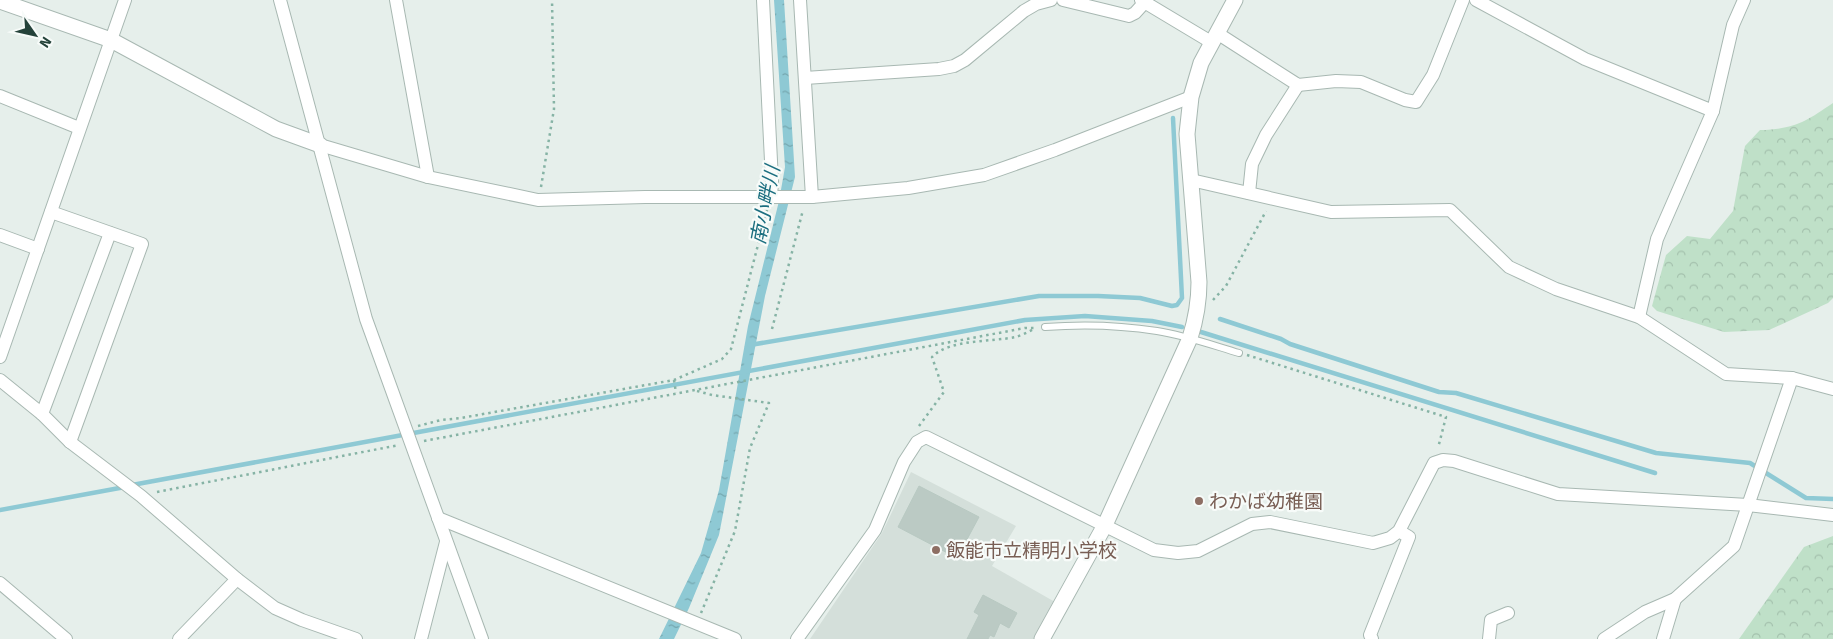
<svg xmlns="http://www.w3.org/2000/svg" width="1833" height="639" font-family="Signika,'Noto Sans JP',sans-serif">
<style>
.built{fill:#d4dfda}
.forest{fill:url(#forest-crowns)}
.water{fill:url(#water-ripples)}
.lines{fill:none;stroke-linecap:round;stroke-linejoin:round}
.stream{stroke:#8ec9d4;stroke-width:4.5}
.building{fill:#bbcac4;stroke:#b8c9c2}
.service-casing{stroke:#a8b8b2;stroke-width:8}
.minor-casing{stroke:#a8b8b2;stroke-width:14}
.tertiary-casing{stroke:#a8b8b2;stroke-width:17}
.path{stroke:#86b3a5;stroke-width:2.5;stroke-dasharray:2.5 4;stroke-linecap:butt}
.service{stroke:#fff;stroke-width:6}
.minor{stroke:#fff;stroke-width:12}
.tertiary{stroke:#fff;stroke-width:15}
.education-dot{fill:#8d6e63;stroke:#f7fbf9;stroke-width:2}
.labels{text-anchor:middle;stroke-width:4.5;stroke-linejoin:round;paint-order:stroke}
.education-label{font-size:19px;fill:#785e54;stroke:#f7fbf9;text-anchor:start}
.water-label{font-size:20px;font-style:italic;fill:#1c6f80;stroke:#f7fbf9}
</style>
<defs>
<pattern id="forest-crowns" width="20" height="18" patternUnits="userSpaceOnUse" patternTransform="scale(1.25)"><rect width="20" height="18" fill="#bfe0c8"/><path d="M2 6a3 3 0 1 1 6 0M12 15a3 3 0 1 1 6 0" fill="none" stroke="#a4c1ad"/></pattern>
<pattern id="water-ripples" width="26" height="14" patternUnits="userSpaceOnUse" patternTransform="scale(1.25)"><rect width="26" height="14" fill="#8ec9d4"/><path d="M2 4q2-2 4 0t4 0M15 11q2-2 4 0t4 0" fill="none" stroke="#74a5ad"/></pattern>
</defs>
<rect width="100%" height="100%" fill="#e6efeb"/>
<polygon class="built" points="911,472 1016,526 992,566 1055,602 1035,639 810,639 882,533"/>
<g class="forest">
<path d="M1833,103V298L1828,303L1769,330L1724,332L1657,311L1652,306L1666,255L1687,236L1710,239L1733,211L1745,146L1760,130C1795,129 1805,122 1833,103Z"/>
<polygon points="1833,536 1833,639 1739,639 1804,547"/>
</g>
<polygon class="water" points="774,0 784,0 795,177 765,296 719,535 689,608 674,639 659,639 701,553 719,490 748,326 779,201 785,167"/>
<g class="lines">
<g class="stream">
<polyline points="1220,319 1281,339 1290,344 1439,392 1456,393 1656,453 1750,463 1806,498 1833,499"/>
<polyline points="1201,332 1655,473"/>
<polyline points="750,345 1039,296 1098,296 1140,298 1172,306 1177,305 1182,298 1173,118"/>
<polyline points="132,485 1025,320 1085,316 1152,321 1182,327"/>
<polyline points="0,510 125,487"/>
</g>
</g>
<g class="building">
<polygon points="919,486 979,517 957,558 898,527"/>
<polygon points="983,595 1017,613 1009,628 1000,623 994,637 990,635 988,639 967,639 979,615 974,612"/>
</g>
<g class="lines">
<defs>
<path id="service" d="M1045,327C1083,324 1119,325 1157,331C1184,335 1212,345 1239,353"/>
<g id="minor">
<polyline points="280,0 366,319 482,639"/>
<polyline points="396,0 428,177"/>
<polyline points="763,0 772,181 771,197"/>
<polyline points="800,0 812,197"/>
<polyline points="1063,0 1129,16 1135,13 1145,2"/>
<polyline points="1141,0 1211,42"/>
<polyline points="1476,0 1585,59 1713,111"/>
<polyline points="1217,33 1298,85 1336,81 1361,82 1405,100 1416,102 1433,75 1463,0"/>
<polyline points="805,78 939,69 954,66 965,60 1024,11 1036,4 1051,0"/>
<polyline points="0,96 79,128"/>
<polyline points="320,145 428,177 538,200 645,197 812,197 908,188 984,175 1055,150 1191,97"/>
<polyline points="1191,180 1331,212 1450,210 1509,267 1556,289 1639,317 1726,374 1792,378 1833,389"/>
<polyline points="1249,193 1252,164 1266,135 1298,85"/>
<polyline points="51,212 142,244 70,442"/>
<polyline points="0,235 38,249"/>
<polyline points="1639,317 1657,239 1713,111 1733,25 1744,0"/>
<polyline points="0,357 125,0"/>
<polyline points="0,380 42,414 70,442 141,496 237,579 275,608 302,620 356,639"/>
<polyline points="42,414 110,233"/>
<polyline points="438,518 735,639"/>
<polyline points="0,583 66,639"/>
<polyline points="179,639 237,579"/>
<polyline points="421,639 446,542"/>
<polyline points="797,639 875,530 904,462 917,442 926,437 1154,550 1178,553 1198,551 1252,524 1270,522 1373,543 1390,538 1399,531 1434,463 1443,460 1454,461 1558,494 1748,505 1833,515"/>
<polyline points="1372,639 1370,635 1409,537 1399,531"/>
<polyline points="1489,639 1491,620 1508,613"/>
<polyline points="1604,639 1645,612 1675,599 1734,546 1792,378"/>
<polyline points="1663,639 1675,599"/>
</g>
<g id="tertiary">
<polyline points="0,1 111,40 276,129 320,145"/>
<path d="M1042,639L1105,525L1190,338C1196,319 1199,302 1199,282L1187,134L1191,97L1201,63L1235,0"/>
</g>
</defs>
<use href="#service" class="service-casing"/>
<use href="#minor" class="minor-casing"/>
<use href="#tertiary" class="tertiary-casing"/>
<g class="path">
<polyline points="541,187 554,109 552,0"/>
<polyline points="1213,300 1226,286 1266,211"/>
<polyline points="772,329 803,210"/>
<polyline points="1247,355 1446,417 1438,448"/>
<polyline points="674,380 676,393"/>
<polyline points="697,391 712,395 769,403 750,448 735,531 701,613"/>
<polyline points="418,426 441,420 461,418 674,380 722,359 731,349 767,210"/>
<path d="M919,426L944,392L932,357C949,339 992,342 1016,337C1022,335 1028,332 1034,329"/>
<polyline points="424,441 1025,328 1036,328"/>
<polyline points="157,492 399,445"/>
</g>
<use href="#service" class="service"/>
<use href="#minor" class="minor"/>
<use href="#tertiary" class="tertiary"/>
</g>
<g class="education-dot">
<circle cx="1199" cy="501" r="5"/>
<circle cx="936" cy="550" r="5"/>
</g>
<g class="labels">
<g class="education-label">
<text x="1209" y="508">わかば幼稚園</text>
<text x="946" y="557">飯能市立精明小学校</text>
</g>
<g class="water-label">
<text transform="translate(765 205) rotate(-79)" y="7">南小畔川</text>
</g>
</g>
<g transform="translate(35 35) rotate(124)" stroke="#f7fbf9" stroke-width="4" paint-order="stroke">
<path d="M0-4L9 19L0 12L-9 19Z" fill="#24423a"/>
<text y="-8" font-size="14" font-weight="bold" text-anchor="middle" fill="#24423a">N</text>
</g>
</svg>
